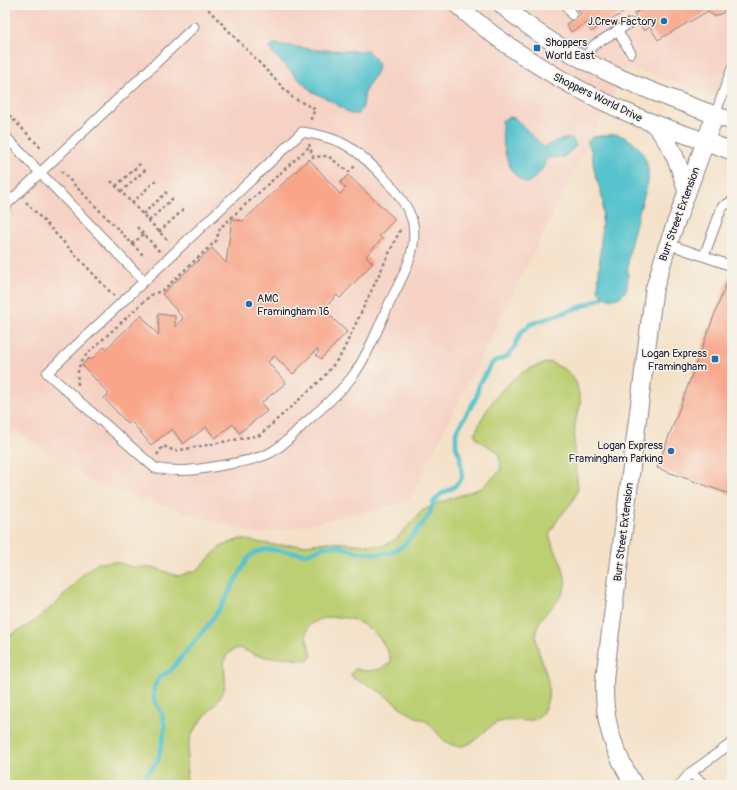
<svg xmlns="http://www.w3.org/2000/svg" width="737" height="790" font-family="Pangolin,sans-serif">
<style>
.built{fill:#f6d2c4}
.green{fill:#bccf72;stroke:#6f7856}
.water{fill:#56c3ce;stroke:#3c7284}
.lines{fill:none;stroke-linecap:round;stroke-linejoin:round}
.stream{stroke:#56c3ce;stroke-width:4.5}
.building{fill:#f8a589}
.lane-casing{stroke:#8b8282;stroke-width:11}
.street-casing{stroke:#8b8282;stroke-width:19}
.path{stroke:#8b8282;stroke-width:2.5;stroke-dasharray:3 3;stroke-linecap:butt}
.lane{stroke:#fff;stroke-width:9}
.street{stroke:#fff;stroke-width:17}
.poi-dot{fill:#1f6fb2;stroke:#f7f3e8;stroke-width:1.5}
.labels{text-anchor:middle;stroke-width:3;stroke-linejoin:round;paint-order:stroke}
.poi-label{font-size:11px;fill:#22223b;stroke:#f7f3e8;text-anchor:end}
.street-label{font-size:11px;fill:#22223b;stroke:#f7f3e8}
</style>
<rect width="100%" height="100%" fill="#f7f3e8"/>
<filter id="ink" filterUnits="userSpaceOnUse"><feTurbulence type="fractalNoise" baseFrequency=".025" numOctaves="2"/><feDisplacementMap in="SourceGraphic" scale="8" xChannelSelector="R" yChannelSelector="G"/><feConvolveMatrix kernelMatrix="1 2 1 2 8 2 1 2 1" color-interpolation-filters="sRGB"/></filter>
<filter id="wash" filterUnits="userSpaceOnUse"><feTurbulence type="fractalNoise" baseFrequency=".012" numOctaves="4" result="noise"/><feDisplacementMap in="SourceGraphic" scale="16" xChannelSelector="R" yChannelSelector="G"/><feGaussianBlur stdDeviation="0.9" result="paint"/><feColorMatrix in="noise" values="0 0 0 0 0 0 0 0 0 0 0 0 0 0 0 0 0 1.4 0 .05"/><feComposite in="paint" operator="in"/></filter>
<g filter="url(#wash)">
<rect width="100%" height="100%" fill="#f4e1c8"/>
<polygon class="built" points="5,5 732,5 732,101 627,67 408,502 259,535 95,484 5,423"/>
<path class="green" d="M550,362L566,370L576,382L581,403L575,422L574,448L578,489L573,501L558,519L549,535C554,550 563,562 565,578C569,603 537,610 536,634C536,659 554,676 547,702C539,729 523,718 503,721C486,724 478,744 462,746C446,747 439,735 431,725C426,720 418,718 412,715C400,708 390,698 378,690C370,685 361,683 353,678L351,674L355,669C369,672 380,672 391,662C384,627 339,603 308,626L306,636L312,656L307,660H297L289,657L271,658L256,655L239,648C213,656 231,674 223,692C215,708 198,720 191,737C185,753 189,768 185,785H5V638L32,623L57,603L85,572L98,563L116,562L132,567L155,568L178,576L197,570L220,547L240,539L275,545H305L329,542L383,546L395,540L422,511L438,503L481,488L500,471L501,464L498,452L478,440L475,434C484,409 505,381 529,369C536,366 543,364 550,362Z"/>
<g class="water">
<polygon points="275,44 318,50 367,51 374,57 378,63 377,71 365,91 363,107 358,114 351,114 333,102 311,91 269,50 271,46"/>
<path d="M508,117L515,118L544,147L558,140L572,138L576,146L564,157L546,158C545,169 537,177 527,183C505,175 502,141 502,121Z"/>
<path d="M617,134C641,143 650,158 648,182C641,208 630,236 628,263C627,272 630,287 624,293C616,303 604,298 598,290L603,204C602,191 597,181 594,169C592,159 593,151 587,142L593,137Z"/>
</g>
<g class="lines">
<polyline class="stream" points="136,785 158,761 163,739 165,727 162,713 154,700 154,688 159,677 170,671 205,629 222,605 248,558 256,552 266,549 307,554 324,547 338,546 358,552 378,554 391,553 404,545 424,522 430,513 434,501 441,494 454,487 462,478 460,455 456,447 456,432 476,398 479,384 492,363 508,356 515,346 521,332 531,324 586,305 603,297"/>
</g>
<g id="blocks">
<g class="building">
<polygon points="575,5 636,5 591,32 586,23 571,32 566,24 581,14"/>
<polygon points="637,5 725,5 723,13 714,16 708,11 658,40 650,27 644,31 634,14 640,10"/>
<polygon points="309,159 340,194 346,188 340,183 348,175 395,219 379,236 382,239 366,256 373,263 340,298 337,295 323,309 347,332 321,359 316,355 319,352 317,349 293,374 274,356 268,362 286,383 261,403 267,411 239,433 233,424 215,438 206,427 183,444 172,429 151,445 131,421 128,424 104,398 109,394 82,365 89,358 91,360 104,347 106,349 141,315 158,335 159,334 158,314 175,316 175,327 183,318 162,294 212,248 226,263 232,219 243,221"/>
<polygon points="732,268 732,495 657,468"/>
</g>
</g>
</g>
<g filter="url(#ink)">
<use href="#blocks" fill-opacity="0" stroke="#8b8282" stroke-width="1"/>
<g class="lines">
<defs>
<g id="lane">
<polyline points="566,5 572,15"/>
<polyline points="617,30 631,53"/>
<polyline points="583,60 594,45 630,23"/>
<polyline points="715,115 732,68"/>
<path d="M302,132C316,134 328,137 340,142C364,153 408,198 413,224C418,253 401,279 389,304C378,328 368,355 352,377C339,394 321,409 305,423C294,434 282,447 268,454C252,461 235,463 218,466C196,470 178,473 155,468L47,373Z"/>
<polyline points="5,136 143,280"/>
<polyline points="5,206 194,27"/>
<polyline points="668,244 732,266"/>
<polyline points="704,256 722,207 732,201"/>
<polyline points="690,773 705,785"/>
<polyline points="680,785 690,773 732,743"/>
</g>
<g id="street">
<path d="M457,5C510,52 570,88 635,116C666,129 700,139 732,151"/>
<path d="M502,5C569,63 650,92 732,121"/>
<path d="M653,123C672,144 680,166 687,193"/>
<path d="M634,785C612,749 602,717 605,675L654,290L666,250L715,115"/>
</g>
</defs>
<use href="#lane" class="lane-casing"/>
<use href="#street" class="street-casing"/>
<g class="path">
<polyline points="204,5 293,98 315,109 310,121"/>
<polyline points="5,111 42,149"/>
<polyline points="309,144 313,157 328,156 349,172 356,165"/>
<polyline points="61,171 144,256"/>
<polyline points="5,180 10,185"/>
<polyline points="111,181 169,242"/>
<polyline points="116,186 141,163"/>
<polyline points="121,192 146,169"/>
<polyline points="26,202 114,296"/>
<polyline points="132,203 156,180"/>
<polyline points="143,214 167,192"/>
<polyline points="149,221 173,198"/>
<polyline points="137,227 160,252"/>
<polyline points="159,232 184,209"/>
<polyline points="132,244 144,234"/>
<path d="M78,385C77,370 78,364 88,353L151,295L163,290L216,241L220,228L310,146"/>
<polyline points="157,455 163,446 175,451 260,435 323,378 341,355 401,228"/>
</g>
<use href="#lane" class="lane"/>
<use href="#street" class="street"/>
</g>
</g>
<g class="poi-dot">
<circle cx="664" cy="21" r="4"/>
<rect x="533" y="44" width="8" height="8" rx="2"/>
<circle cx="249" cy="304" r="4"/>
<rect x="711" y="355" width="8" height="8" rx="2"/>
<circle cx="671" cy="451" r="4"/>
</g>
<g class="labels">
<g class="poi-label">
<text x="656" y="25">J.Crew Factory</text>
<text x="545" y="46" text-anchor="start">Shoppers<tspan x="545" dy="13">World East</tspan></text>
<text x="257" y="302" text-anchor="start">AMC<tspan x="257" dy="13">Framingham 16</tspan></text>
<text x="707" y="357">Logan Express<tspan x="707" dy="13">Framingham</tspan></text>
<text x="663" y="449">Logan Express<tspan x="663" dy="13">Framingham Parking</tspan></text>
</g>
<g class="street-label">
<text transform="translate(598 97) rotate(26)" y="4">Shoppers World Drive</text>
<text transform="translate(679 214) rotate(-70)" y="4">Burr Street Extension</text>
<text transform="translate(623 532) rotate(-83)" y="4">Burr Street Extension</text>
</g>
</g>
<rect width="737" height="790" fill="none" stroke="#f7f3e8" stroke-width="20"/>
</svg>
